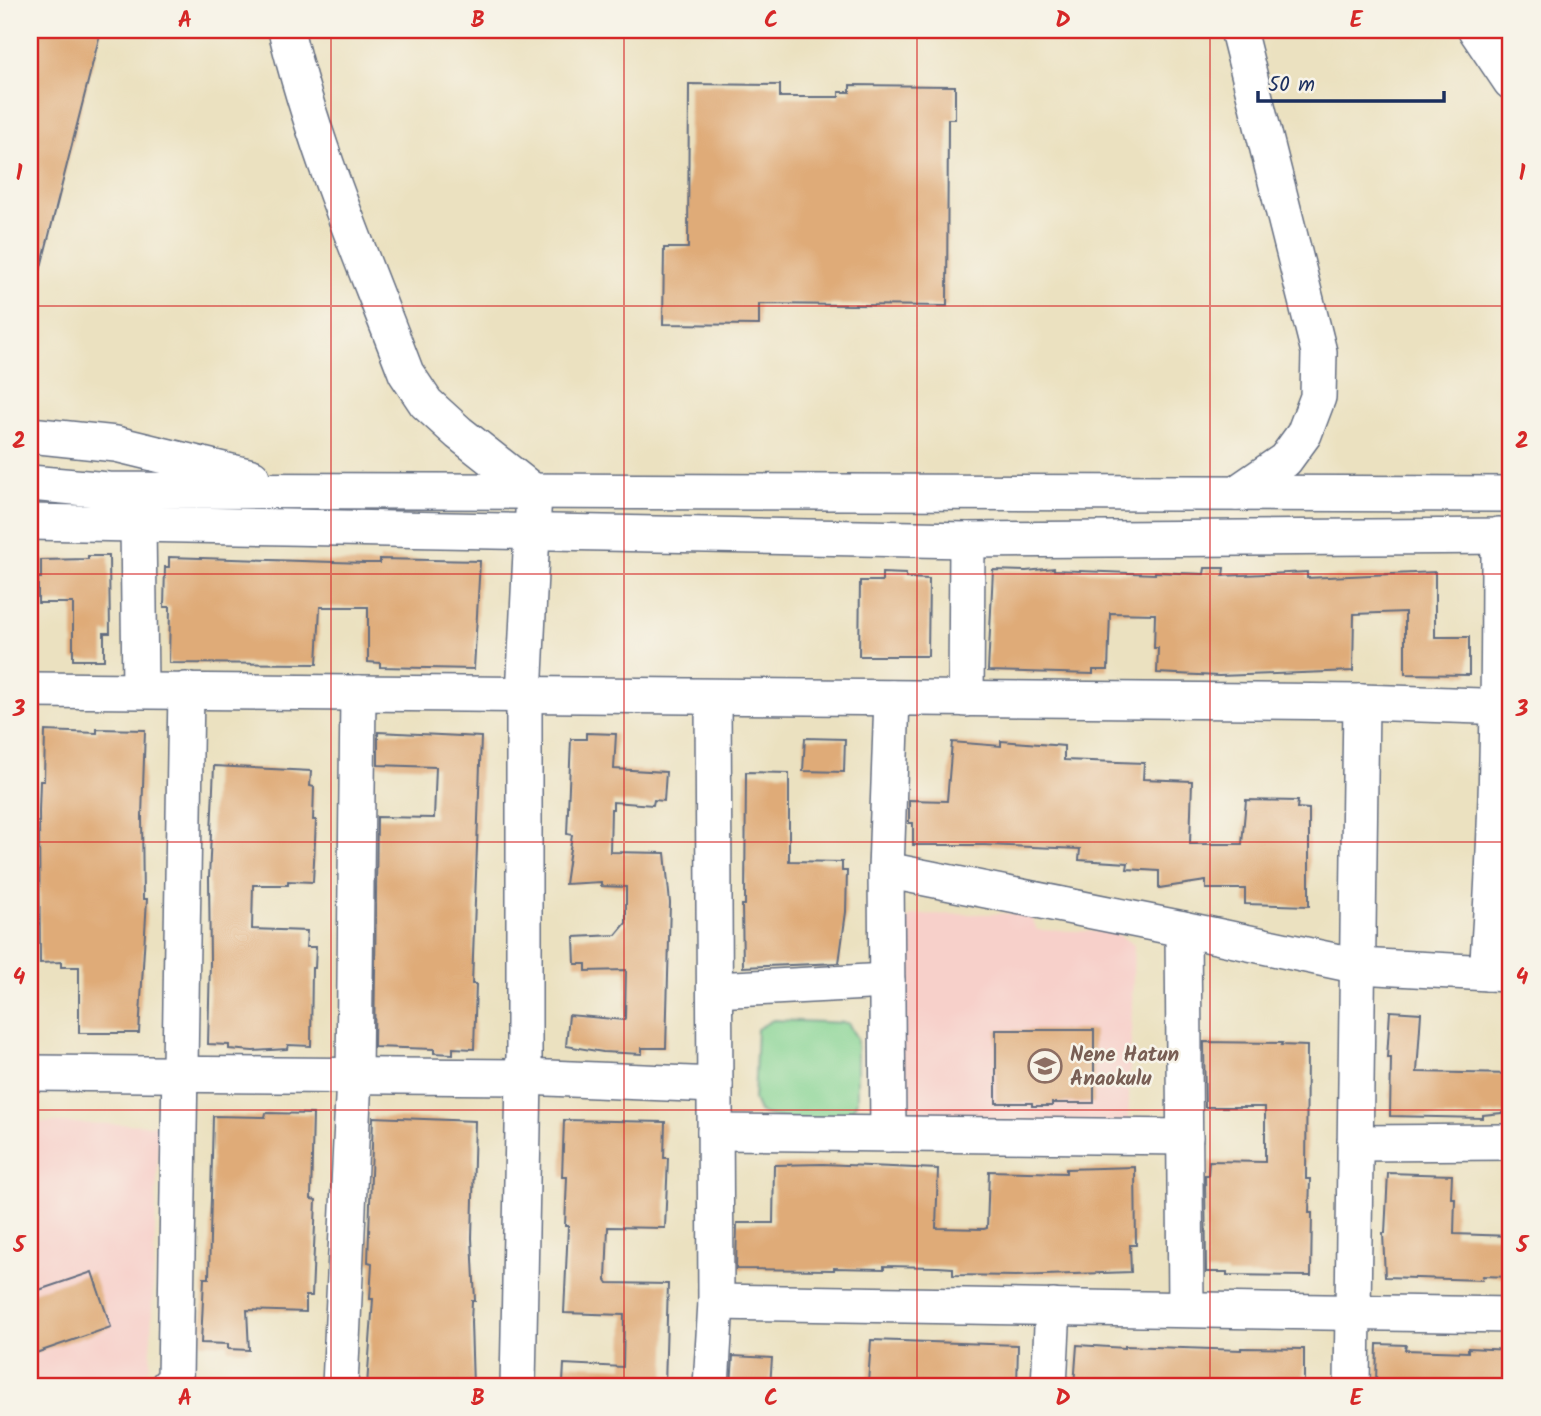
<svg xmlns="http://www.w3.org/2000/svg" width="1541" height="1416" font-family="Kalam,sans-serif">
<style>
.built{fill:#f7d0ca}
.green{fill:#84d392;stroke:#508178;stroke-width:2}
.building{fill:#dfab78}
.lines{fill:none;stroke-linecap:round;stroke-linejoin:round}
.minor-casing{stroke:#646d80;stroke-width:38}
.minor{stroke:#fff;stroke-width:35}
.grid{fill:none;stroke:#d62828;stroke-width:2;stroke-opacity:0.55}
.labels{text-anchor:middle;stroke-width:5;stroke-linejoin:round;paint-order:stroke}
.education-label{font-size:21px;font-weight:bold;fill:#785e54;stroke:#f7f3e8;text-anchor:start}
.neatline{fill:none;stroke:#d62828;stroke-width:2.5}
.grid-label{font-size:23px;text-anchor:middle;font-weight:bold;fill:#d62828}
</style>
<rect width="100%" height="100%" fill="#f7f3e8"/>
<filter id="ink" filterUnits="userSpaceOnUse"><feTurbulence type="fractalNoise" baseFrequency=".0143" numOctaves="2"/><feDisplacementMap in="SourceGraphic" scale="14" xChannelSelector="R" yChannelSelector="G"/><feConvolveMatrix kernelMatrix="1 2 1 2 8 2 1 2 1" color-interpolation-filters="sRGB"/></filter>
<filter id="wash" filterUnits="userSpaceOnUse"><feTurbulence type="fractalNoise" baseFrequency=".00686" numOctaves="4" result="noise"/><feDisplacementMap in="SourceGraphic" scale="28" xChannelSelector="R" yChannelSelector="G"/><feGaussianBlur stdDeviation="1.57" result="paint"/><feColorMatrix in="noise" values="0 0 0 0 0 0 0 0 0 0 0 0 0 0 0 0 0 1.4 0 .05"/><feComposite in="paint" operator="in"/></filter>
<g filter="url(#wash)">
<rect width="100%" height="100%" fill="#ebe1c0"/>
<g class="built">
<polygon points="1030,913 1037,930 1114,932 1134,945 1128,1128 907,1127 896,1116 901,946 904,921 914,915"/>
<polygon points="30,1122 159,1125 150,1367 130,1386 30,1386"/>
</g>
<path class="green" d="M773,1020L848,1023L857,1039V1101L851,1113C829,1122 780,1122 759,1112L754,1100L757,1029Z"/>
<g id="blocks">
<g class="building">
<polygon points="30,30 101,30 37,283 30,282"/>
<polygon points="689,84 780,85 780,97 839,97 839,92 850,92 850,85 955,86 955,119 948,119 947,306 759,304 759,325 663,324 664,248 688,248"/>
<polygon points="88,556 109,556 110,633 104,633 104,660 73,660 73,603 38,603 38,578 41,578 41,560 88,559"/>
<polygon points="169,557 365,563 380,563 380,559 480,561 474,669 380,667 380,663 368,662 368,607 320,607 317,664 169,663 170,607 164,607 165,567 169,567"/>
<polygon points="1054,568 1054,570 1155,574 1155,572 1204,574 1205,568 1224,568 1223,576 1307,572 1307,578 1435,572 1435,637 1469,637 1469,675 1405,674 1405,612 1354,614 1353,671 1219,676 1157,673 1158,648 1154,648 1155,614 1110,613 1108,670 1093,670 1093,674 988,671 993,570 1026,571"/>
<polygon points="882,573 906,574 906,578 929,579 928,656 859,656 860,581 882,581"/>
<polygon points="97,729 145,730 142,816 143,899 147,899 139,1033 79,1033 79,967 61,967 61,962 40,963 39,811 40,781 44,781 45,731 97,733"/>
<polygon points="378,732 481,737 472,984 476,984 474,1049 453,1048 453,1054 434,1053 434,1049 374,1047 377,817 434,818 436,767 378,765"/>
<polygon points="586,733 616,734 614,769 666,772 664,801 654,800 653,805 613,802 613,809 611,809 610,852 665,853 670,903 666,1048 642,1048 642,1054 603,1052 566,1046 569,1015 624,1020 625,1018 626,970 586,971 586,964 575,964 574,937 616,935 626,923 626,887 601,886 601,882 565,884 572,835 567,834 571,739 586,739"/>
<polygon points="805,738 845,739 844,772 803,771"/>
<polygon points="1001,741 1064,746 1064,760 1144,763 1143,779 1192,781 1190,844 1242,844 1246,800 1298,801 1297,808 1309,809 1309,906 1245,904 1245,889 1206,889 1206,881 1159,888 1159,871 1127,869 1128,863 1079,860 1080,849 985,845 913,845 913,823 909,823 909,800 947,801 952,742 1001,746"/>
<polygon points="214,766 311,771 310,786 314,787 313,820 316,820 313,882 288,881 288,885 253,885 252,929 307,931 306,947 316,947 315,968 312,968 311,1046 288,1045 287,1049 253,1051 229,1049 229,1045 208,1044 210,961 209,878"/>
<polygon points="746,772 789,773 789,861 842,862 842,871 847,871 846,912 839,963 743,967 742,905 745,905"/>
<polygon points="1390,1011 1421,1013 1417,1072 1511,1074 1511,1112 1483,1115 1483,1118 1390,1116 1391,1058 1387,1058"/>
<polygon points="996,1030 1094,1030 1094,1103 1052,1103 1052,1106 1032,1106 1032,1103 996,1103"/>
<polygon points="1204,1042 1282,1043 1281,1045 1307,1046 1306,1179 1310,1179 1309,1213 1312,1213 1311,1276 1227,1275 1227,1272 1206,1272 1205,1175 1208,1175 1209,1161 1265,1162 1265,1107 1205,1107"/>
<polygon points="266,1113 313,1114 311,1199 316,1200 312,1296 306,1296 306,1312 247,1310 249,1350 228,1349 228,1344 201,1343 204,1278 209,1278 213,1116 265,1117"/>
<polygon points="373,1117 475,1121 472,1238 475,1301 472,1301 471,1322 473,1386 367,1386 373,1299 370,1299 372,1263 368,1262"/>
<polygon points="564,1120 665,1122 664,1158 668,1158 665,1228 608,1227 606,1280 608,1283 668,1284 665,1386 569,1386 569,1384 563,1383 564,1364 623,1367 624,1315 564,1313 568,1226 565,1226 567,1177 562,1177"/>
<polygon points="823,1164 938,1169 936,1228 984,1229 987,1228 989,1171 1066,1173 1066,1169 1135,1167 1136,1245 1130,1245 1131,1272 1016,1276 953,1275 953,1268 937,1267 884,1266 884,1269 834,1268 834,1270 736,1269 737,1223 773,1223 774,1165"/>
<polygon points="1388,1173 1452,1175 1451,1198 1455,1198 1454,1234 1511,1236 1511,1277 1483,1276 1482,1280 1385,1277 1383,1233 1385,1233"/>
<polygon points="92,1272 111,1327 30,1355 30,1293"/>
<polygon points="871,1340 1018,1345 1017,1386 934,1386 868,1383"/>
<polygon points="1377,1344 1406,1345 1405,1350 1468,1352 1468,1348 1511,1350 1511,1386 1380,1386 1380,1383 1376,1383"/>
<polygon points="1077,1345 1125,1348 1125,1346 1241,1350 1241,1348 1304,1349 1304,1386 1074,1386"/>
<polygon points="733,1356 772,1358 770,1386 731,1386"/>
</g>
</g>
</g>
<g filter="url(#ink)">
<use href="#blocks" fill-opacity="0" stroke="#646d80" stroke-width="2"/>
<g class="lines">
<defs>
<g id="minor">
<path d="M286,30C314,148 363,260 406,373L426,403L459,433L534,492L524,695V1077L518,1386"/>
<polyline points="1476,30 1511,82"/>
<polyline points="30,435 116,444 252,477"/>
<polyline points="30,483 108,490 1511,494"/>
<polyline points="1237,493 1285,460 1304,434 1318,397 1319,352 1238,30"/>
<polyline points="30,522 967,540 1511,536"/>
<polyline points="138,524 140,689"/>
<polyline points="30,690 1361,702 1511,707"/>
<polyline points="892,698 886,870 1183,929 1186,1309"/>
<polyline points="966,699 967,540"/>
<polyline points="886,870 888,1134"/>
<polyline points="1183,929 1358,966 1508,974"/>
<path d="M1487,973C1498,827 1499,682 1499,535"/>
<polyline points="715,990 887,981"/>
<polyline points="30,1073 524,1077 715,1085"/>
<polyline points="715,1132 1185,1137"/>
<polyline points="1355,1143 1511,1142"/>
<polyline points="716,1302 1511,1315"/>
<polyline points="168,1386 175,1380 186,690"/>
<polyline points="340,1386 354,1076 358,693"/>
<polyline points="711,1386 716,1302 713,697"/>
<polyline points="1049,1386 1053,1307"/>
<polyline points="1352,1386 1361,702"/>
</g>
</defs>
<use href="#minor" class="minor-casing"/>
<use href="#minor" class="minor"/>
</g>
</g>
<path class="grid" d="M331,30V1386M624,30V1386M917,30V1386M1210,30V1386M30,306H1511M30,574H1511M30,842H1511M30,1110H1511"/>
<defs>
<symbol id="school-ring" viewBox="-11 -11 22 22"><circle r="9.5" fill="#f7f3e8" stroke="#8d6e63" stroke-width="1.5"/><path d="M0-5L7-2L0 1L-7-2ZM-4 1L0 2.5L4 1V4Q0 6-4 4Z" fill="#8d6e63"/></symbol>
</defs>
<g fill-rule="evenodd">
<use href="#school-ring" x="1026" y="1047" width="38" height="38"/>
</g>
<g class="labels">
<g class="education-label">
<text x="1070" y="1061">Nene Hatun<tspan x="1070" dy="24">Anaokulu</tspan></text>
</g>
</g>
<rect width="1541" height="1416" fill="none" stroke="#f7f3e8" stroke-width="77"/>
<path d="M1258 91v10h186v-10" fill="none" stroke="#1b2f5e" stroke-width="3.5"/>
<text x="1268" y="91" font-size="21" fill="#1b2f5e" stroke="#f7f3e8" stroke-width="5" paint-order="stroke">50 m</text>
<rect x="38" y="38" width="1464" height="1340" class="neatline"/>
<g class="grid-label">
<text x="185" y="27">A</text>
<text x="478" y="27">B</text>
<text x="771" y="27">C</text>
<text x="1063" y="27">D</text>
<text x="1356" y="27">E</text>
<text x="19" y="180">1</text>
<text x="1522" y="180">1</text>
<text x="19" y="448">2</text>
<text x="1522" y="448">2</text>
<text x="19" y="716">3</text>
<text x="1522" y="716">3</text>
<text x="19" y="984">4</text>
<text x="1522" y="984">4</text>
<text x="19" y="1252">5</text>
<text x="1522" y="1252">5</text>
<text x="185" y="1405">A</text>
<text x="478" y="1405">B</text>
<text x="771" y="1405">C</text>
<text x="1063" y="1405">D</text>
<text x="1356" y="1405">E</text>
</g>
</svg>
